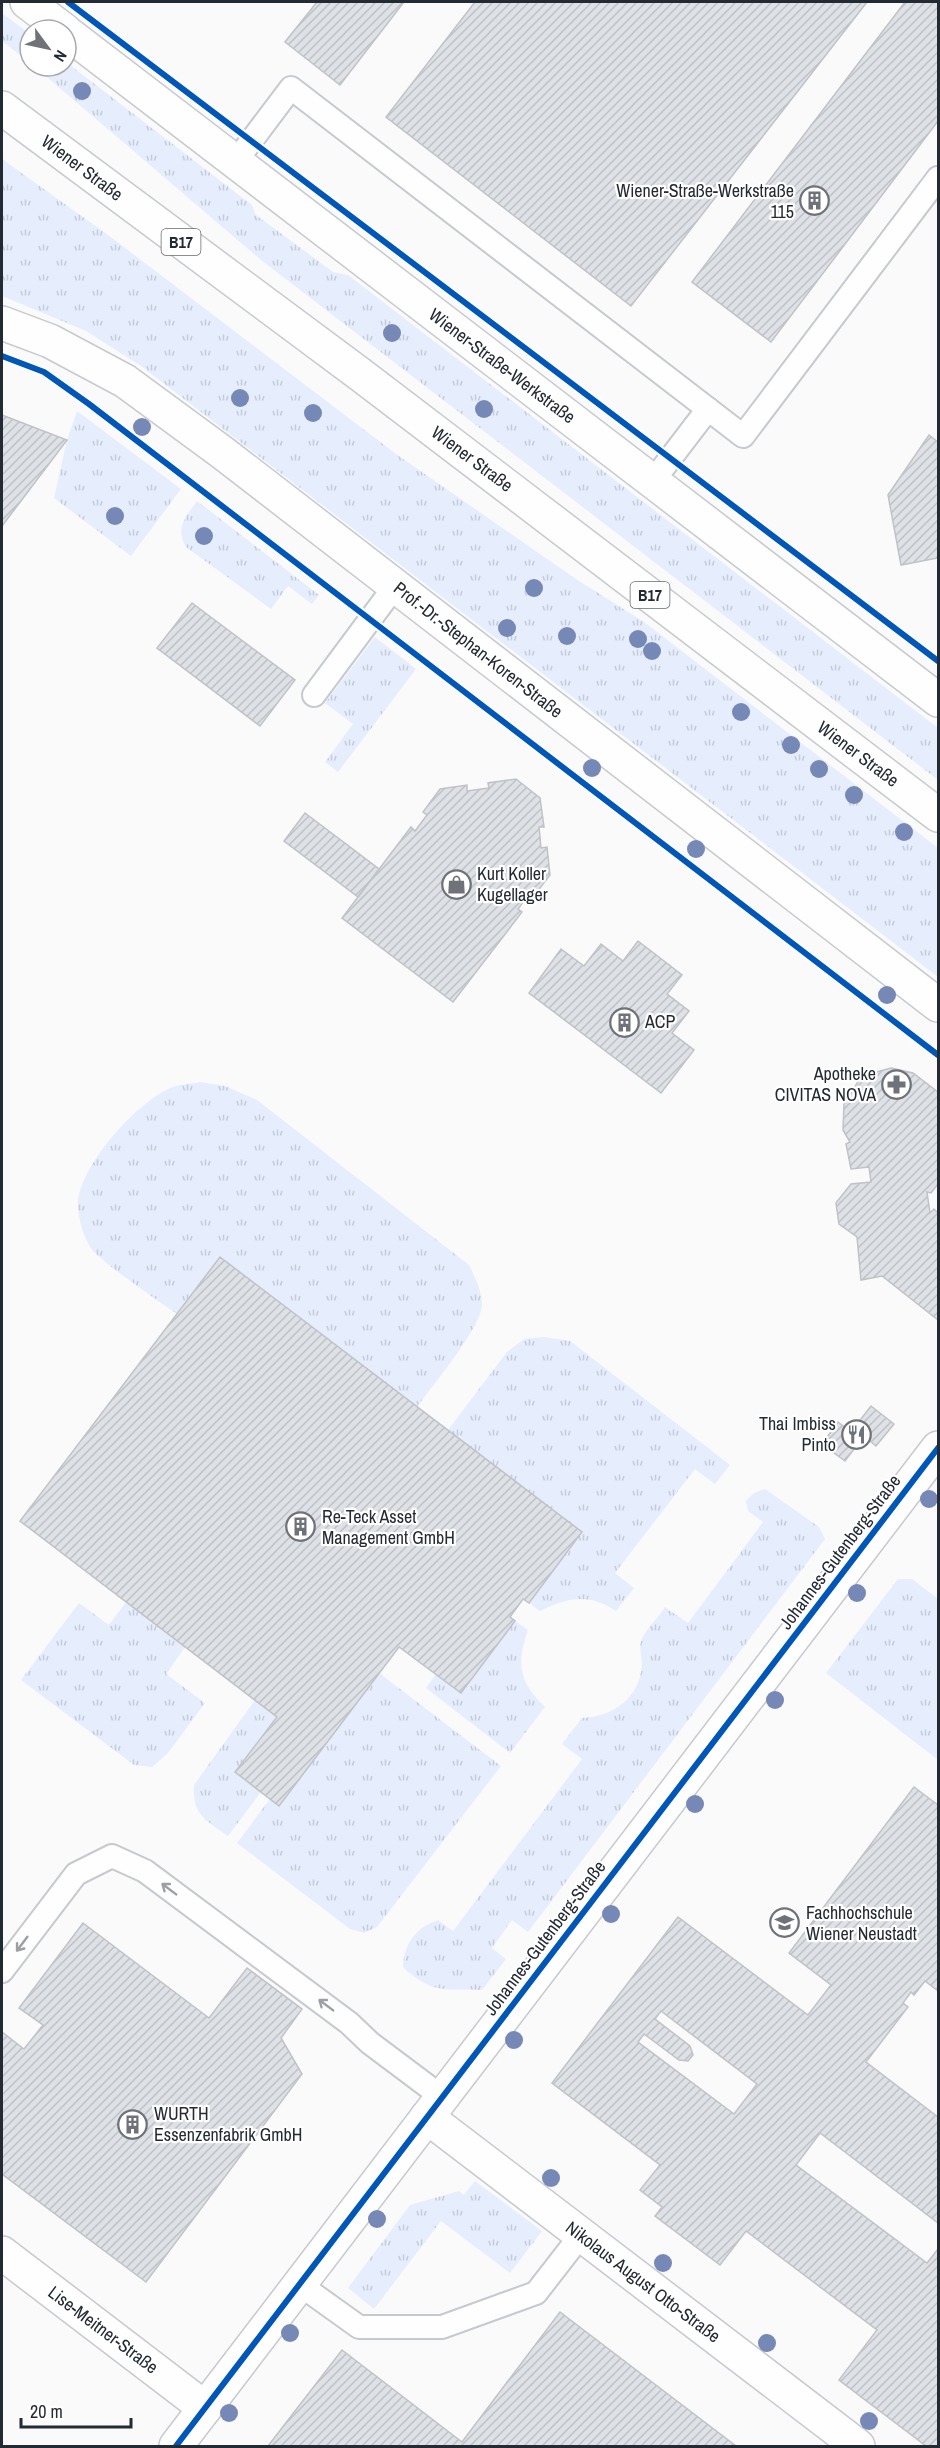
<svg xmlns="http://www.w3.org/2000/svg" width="940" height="2448" font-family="'Archivo Narrow',sans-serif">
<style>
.grass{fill:url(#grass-tufts)}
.building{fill:url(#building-hatch);stroke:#c0c2c7;stroke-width:1.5;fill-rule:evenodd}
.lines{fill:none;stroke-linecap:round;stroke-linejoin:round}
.lane-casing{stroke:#c6c9ce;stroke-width:26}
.street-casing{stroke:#c6c9ce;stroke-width:36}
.primary-casing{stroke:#c6c9ce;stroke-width:36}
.lane{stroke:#fefefe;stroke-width:22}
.street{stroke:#fefefe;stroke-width:33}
.primary{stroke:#fefefe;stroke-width:33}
.cycleway-casing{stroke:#fff;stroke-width:10}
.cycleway{stroke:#0057b8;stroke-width:6}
.tree{fill:#7588b6}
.oneway{stroke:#9c9fa3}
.labels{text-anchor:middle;stroke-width:4.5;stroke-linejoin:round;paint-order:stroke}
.shield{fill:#fff;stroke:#666a71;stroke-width:1.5}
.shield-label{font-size:16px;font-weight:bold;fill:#242a34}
.street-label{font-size:18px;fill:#242a34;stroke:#fff}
.poi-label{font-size:18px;fill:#242a34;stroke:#fff;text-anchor:start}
</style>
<defs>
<pattern id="grass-tufts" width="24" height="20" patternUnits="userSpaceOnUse" patternTransform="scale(1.5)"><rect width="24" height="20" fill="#e6edfc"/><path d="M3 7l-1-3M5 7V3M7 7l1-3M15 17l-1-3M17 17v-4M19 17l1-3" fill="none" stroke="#c5cbd9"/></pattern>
<pattern id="building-hatch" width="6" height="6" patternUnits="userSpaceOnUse" patternTransform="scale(1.5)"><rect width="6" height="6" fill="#dee1e6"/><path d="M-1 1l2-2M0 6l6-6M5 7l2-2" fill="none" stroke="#bec1c6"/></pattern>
</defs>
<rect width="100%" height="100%" fill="#fafafa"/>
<g class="grass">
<polygon points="2,13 30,34 30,63 2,41"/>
<polygon points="66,62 252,205 256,215 333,272 348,275 938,728 938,780 261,260 34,66 66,66"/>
<polygon points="2,159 108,235 396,454 576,579 644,622 938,848 938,977 141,366 86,331 2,296"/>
<polygon points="77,411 181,489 131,556 54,498 67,440"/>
<path d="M197,501L319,595L312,604L288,586L271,609L186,547C175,528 185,518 197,501Z"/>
<polygon points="375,637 416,669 338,772 325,762 353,724 325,703"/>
<path d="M200,1082L225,1086L257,1100L469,1265C475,1278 482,1290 482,1305C481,1328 432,1386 417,1407L220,1257L177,1314C160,1302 98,1260 90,1247C83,1234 78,1219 78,1204C79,1166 138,1100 173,1087C181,1084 191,1084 200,1082Z"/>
<path d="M544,1337L570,1341L730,1465L715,1484L695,1469L615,1573L634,1588L616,1611C589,1593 568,1597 540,1611L529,1603L582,1532L448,1430L507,1352L524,1339Z"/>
<path d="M765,1489L819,1527L825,1539L528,1932L512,1920L492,1948L506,1959L482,1990C446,1989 431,1994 403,1967C404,1944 416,1927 438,1920L453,1931L582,1759L562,1744L582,1718C612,1717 640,1698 642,1665C642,1658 639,1649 641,1641C644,1631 659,1617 665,1607L688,1623L763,1522L748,1511L746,1501L754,1493Z"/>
<polygon points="898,1579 912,1579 938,1599 938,1760 826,1673"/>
<polygon points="126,1602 185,1647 166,1674 205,1703 168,1753 152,1767 134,1765 21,1680 79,1603 109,1625"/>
<path d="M515,1621L528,1630C516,1664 519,1682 545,1707L510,1753L426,1688L436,1674L461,1693Z"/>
<polygon points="379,1673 501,1766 377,1927 364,1933 350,1929 237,1843 270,1799"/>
<path d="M255,1700L277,1717L235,1772L261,1792L228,1836C206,1820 192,1815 194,1785Z"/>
<polygon points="475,2181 542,2231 510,2273 441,2221 374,2309 348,2288 410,2205 459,2191 464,2195"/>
</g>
<g class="building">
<polygon points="317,2 404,2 340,85 285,42"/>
<polygon points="475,2 867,2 631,306 386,117"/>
<polygon points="905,2 938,2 938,121 771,342 692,282"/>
<polygon points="2,415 67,440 2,526"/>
<polygon points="929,435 938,442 938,558 901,565 888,495"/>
<polygon points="192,603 295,680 260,726 157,648"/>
<polygon points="516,779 540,798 544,827 539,827 541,848 547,847 550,875 533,897 529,894 518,909 522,912 453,1002 342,918 411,827 415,831 427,815 423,812 440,789 467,785 467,791 489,788 488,783"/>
<polygon points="305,813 379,869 358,897 284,841"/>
<polygon points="638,941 682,975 667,994 689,1011 672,1033 694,1050 661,1093 529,993 561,949 584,966 601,944 623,961"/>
<polygon points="891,1068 913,1073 938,1092 938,1184 931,1193 927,1192 930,1213 934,1209 938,1213 938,1320 882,1276 861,1280 857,1237 839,1224 836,1203 851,1184 871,1182 869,1167 851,1169 846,1144 850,1142 843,1130 844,1104 859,1080 869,1074"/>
<polygon points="220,1257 582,1532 529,1603 523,1599 510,1617 515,1621 461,1693 399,1647 279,1806 235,1772 277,1717 20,1521"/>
<polygon points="871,1406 894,1424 876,1446 864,1436 845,1461 822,1444 838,1422 851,1432"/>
<path d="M914,1787L938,1805V1991L925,1981L914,1995L911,1992L903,2003L908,2007L866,2062L938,2117V2223L820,2133L796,2165L927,2263L938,2249V2446H926L839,2380L877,2330L746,2231L720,2265L655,2216L662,2207L640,2190L660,2165L552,2083L678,1917L808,2015L831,1985L789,1953ZM661,2011L757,2084L734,2114L638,2042L644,2034L679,2060L688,2061L693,2055L690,2046L655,2019Z"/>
<polygon points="83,1923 209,2018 247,1968 302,2009 281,2038 302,2074 146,2282 2,2174 2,2032 24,2049 43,2025 19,2008"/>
<polygon points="560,2312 736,2446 268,2446 342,2350 462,2442"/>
</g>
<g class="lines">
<defs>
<g id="lane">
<polyline points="236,161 291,88 743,436 938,178"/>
<polyline points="653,481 708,409"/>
<polyline points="314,695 395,586"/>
<polyline points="2,1971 76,1874 112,1856 145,1871 349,2023 370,2043 442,2097"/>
<polyline points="299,2284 359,2327 442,2327 536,2293 581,2235"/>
</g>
<g id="street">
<polyline points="27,2 64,30"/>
<polyline points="66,32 938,700"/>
<polyline points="2,323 50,341 125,381 223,453 938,1005"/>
<polyline points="427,2117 858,2446"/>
<polyline points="2,2253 205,2408"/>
<polyline points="176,2446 938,1448"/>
</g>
<polyline id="primary" points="2,108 361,375 938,815"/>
</defs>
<use href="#lane" class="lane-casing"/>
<use href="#street" class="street-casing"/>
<use href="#primary" class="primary-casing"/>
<use href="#lane" class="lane"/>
<use href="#street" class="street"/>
<use href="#primary" class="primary"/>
<defs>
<g id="cycleway">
<polyline points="68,2 938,661"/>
<polyline points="2,356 44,372 89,404 938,1055"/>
<polyline points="176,2446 938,1448"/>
</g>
</defs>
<use href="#cycleway" class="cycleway-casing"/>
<use href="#cycleway" class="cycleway"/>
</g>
<g class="tree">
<circle cx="82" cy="91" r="9"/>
<circle cx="392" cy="333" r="9"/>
<circle cx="240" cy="398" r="9"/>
<circle cx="484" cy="409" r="9"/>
<circle cx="313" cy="413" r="9"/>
<circle cx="142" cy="427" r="9"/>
<circle cx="115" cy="516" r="9"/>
<circle cx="204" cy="536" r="9"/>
<circle cx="534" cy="588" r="9"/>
<circle cx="507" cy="628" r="9"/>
<circle cx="567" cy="636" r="9"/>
<circle cx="638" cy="639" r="9"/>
<circle cx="652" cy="651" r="9"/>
<circle cx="741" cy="712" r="9"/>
<circle cx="791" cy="745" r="9"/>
<circle cx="592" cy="768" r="9"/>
<circle cx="819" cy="769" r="9"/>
<circle cx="854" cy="795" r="9"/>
<circle cx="904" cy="832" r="9"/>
<circle cx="696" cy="849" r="9"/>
<circle cx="887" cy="995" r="9"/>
<circle cx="929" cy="1499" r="9"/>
<circle cx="857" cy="1593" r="9"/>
<circle cx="775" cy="1700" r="9"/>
<circle cx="695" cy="1804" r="9"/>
<circle cx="611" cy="1914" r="9"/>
<circle cx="514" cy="2040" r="9"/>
<circle cx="551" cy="2178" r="9"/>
<circle cx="377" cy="2219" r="9"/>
<circle cx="663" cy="2263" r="9"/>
<circle cx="290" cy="2333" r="9"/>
<circle cx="767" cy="2343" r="9"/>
<circle cx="229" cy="2413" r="9"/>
<circle cx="869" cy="2421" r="9"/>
</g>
<defs><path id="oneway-shaft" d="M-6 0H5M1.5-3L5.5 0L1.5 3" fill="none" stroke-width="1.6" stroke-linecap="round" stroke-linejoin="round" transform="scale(1.5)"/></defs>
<g class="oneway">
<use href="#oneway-shaft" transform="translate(169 1889) rotate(-143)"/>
<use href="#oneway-shaft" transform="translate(22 1944) rotate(127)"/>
<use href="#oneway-shaft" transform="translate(326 2005) rotate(-143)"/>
</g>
<defs>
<symbol id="building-ring" viewBox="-11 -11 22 22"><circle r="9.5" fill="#fff" stroke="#6f7379" stroke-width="1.5"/><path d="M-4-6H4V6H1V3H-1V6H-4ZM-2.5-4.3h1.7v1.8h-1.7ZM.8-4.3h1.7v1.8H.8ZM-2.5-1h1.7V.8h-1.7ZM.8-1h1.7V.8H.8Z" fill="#6f7379"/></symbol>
<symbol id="shop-ring" viewBox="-11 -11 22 22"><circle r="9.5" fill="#fff" stroke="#6f7379" stroke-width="1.5"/><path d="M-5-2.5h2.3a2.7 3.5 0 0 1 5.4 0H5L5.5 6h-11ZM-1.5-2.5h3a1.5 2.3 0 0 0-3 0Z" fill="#6f7379"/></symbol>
<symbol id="pharmacy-ring" viewBox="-11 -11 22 22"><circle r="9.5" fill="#fff" stroke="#6f7379" stroke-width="1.5"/><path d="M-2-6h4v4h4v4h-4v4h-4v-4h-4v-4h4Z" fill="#6f7379"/></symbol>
<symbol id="restaurant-ring" viewBox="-11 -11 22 22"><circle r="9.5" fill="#fff" stroke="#6f7379" stroke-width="1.5"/><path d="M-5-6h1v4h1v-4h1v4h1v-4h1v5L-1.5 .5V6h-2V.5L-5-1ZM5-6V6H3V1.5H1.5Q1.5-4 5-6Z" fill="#6f7379"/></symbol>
<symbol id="university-ring" viewBox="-11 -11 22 22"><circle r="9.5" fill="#fff" stroke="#6f7379" stroke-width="1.5"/><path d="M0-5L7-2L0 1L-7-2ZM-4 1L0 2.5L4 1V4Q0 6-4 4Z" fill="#6f7379"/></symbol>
</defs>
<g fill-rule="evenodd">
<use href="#building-ring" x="798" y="184" width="33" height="33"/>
<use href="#shop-ring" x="440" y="868" width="33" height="33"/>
<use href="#building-ring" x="608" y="1006" width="33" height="33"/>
<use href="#pharmacy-ring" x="880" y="1068" width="33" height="33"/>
<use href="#restaurant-ring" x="840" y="1418" width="33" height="33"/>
<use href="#building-ring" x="284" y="1510" width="33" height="33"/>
<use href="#university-ring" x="768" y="1906" width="33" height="33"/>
<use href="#building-ring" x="116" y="2108" width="33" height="33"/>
</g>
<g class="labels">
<g class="shield">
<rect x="161.5" y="229" width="39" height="26" rx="4.5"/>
<rect x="630.5" y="582" width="39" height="26" rx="4.5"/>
</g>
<g class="shield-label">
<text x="181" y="248">B17</text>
<text x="650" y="601">B17</text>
</g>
<g class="street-label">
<text transform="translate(82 168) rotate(37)" y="6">Wiener Straße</text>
<text transform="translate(502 366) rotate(37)" y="6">Wiener-Straße-Werkstraße</text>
<text transform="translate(472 459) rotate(37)" y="6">Wiener Straße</text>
<text transform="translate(478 650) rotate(38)" y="6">Prof.-Dr.-Stephan-Koren-Straße</text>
<text transform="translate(858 754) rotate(37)" y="6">Wiener Straße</text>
<text transform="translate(840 1552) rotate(-53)" y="6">Johannes-Gutenberg-Straße</text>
<text transform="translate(545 1938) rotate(-53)" y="6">Johannes-Gutenberg-Straße</text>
<text transform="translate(643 2282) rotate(37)" y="6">Nikolaus August Otto-Straße</text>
<text transform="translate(103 2330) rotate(37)" y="6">Lise-Meitner-Straße</text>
</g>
<g class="poi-label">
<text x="794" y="197" text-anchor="end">Wiener-Straße-Werkstraße<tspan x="794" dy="21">115</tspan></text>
<text x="477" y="880">Kurt Koller<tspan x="477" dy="21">Kugellager</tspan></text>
<text x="645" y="1028">ACP</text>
<text x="876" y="1080" text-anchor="end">Apotheke<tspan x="876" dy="21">CIVITAS NOVA</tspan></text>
<text x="836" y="1430" text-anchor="end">Thai Imbiss<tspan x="836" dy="21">Pinto</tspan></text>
<text x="322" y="1523">Re-Teck Asset<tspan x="322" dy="21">Management GmbH</tspan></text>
<text x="806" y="1919">Fachhochschule<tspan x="806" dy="21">Wiener Neustadt</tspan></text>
<text x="154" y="2120">WURTH<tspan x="154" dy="21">Essenzenfabrik GmbH</tspan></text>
</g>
</g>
<rect width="940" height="2448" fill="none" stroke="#242a34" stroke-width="6"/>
<g transform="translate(48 48) rotate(123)"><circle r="28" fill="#ffffff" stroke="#a7aaae" stroke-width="1.5"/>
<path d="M0-4.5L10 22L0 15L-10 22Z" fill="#6f7379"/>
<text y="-9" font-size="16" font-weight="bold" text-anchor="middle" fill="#242a34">N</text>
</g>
<path d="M21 2418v9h110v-9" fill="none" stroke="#242a34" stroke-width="3"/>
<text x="30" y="2418" font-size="18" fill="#242a34" stroke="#ffffff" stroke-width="4.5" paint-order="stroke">20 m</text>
</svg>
